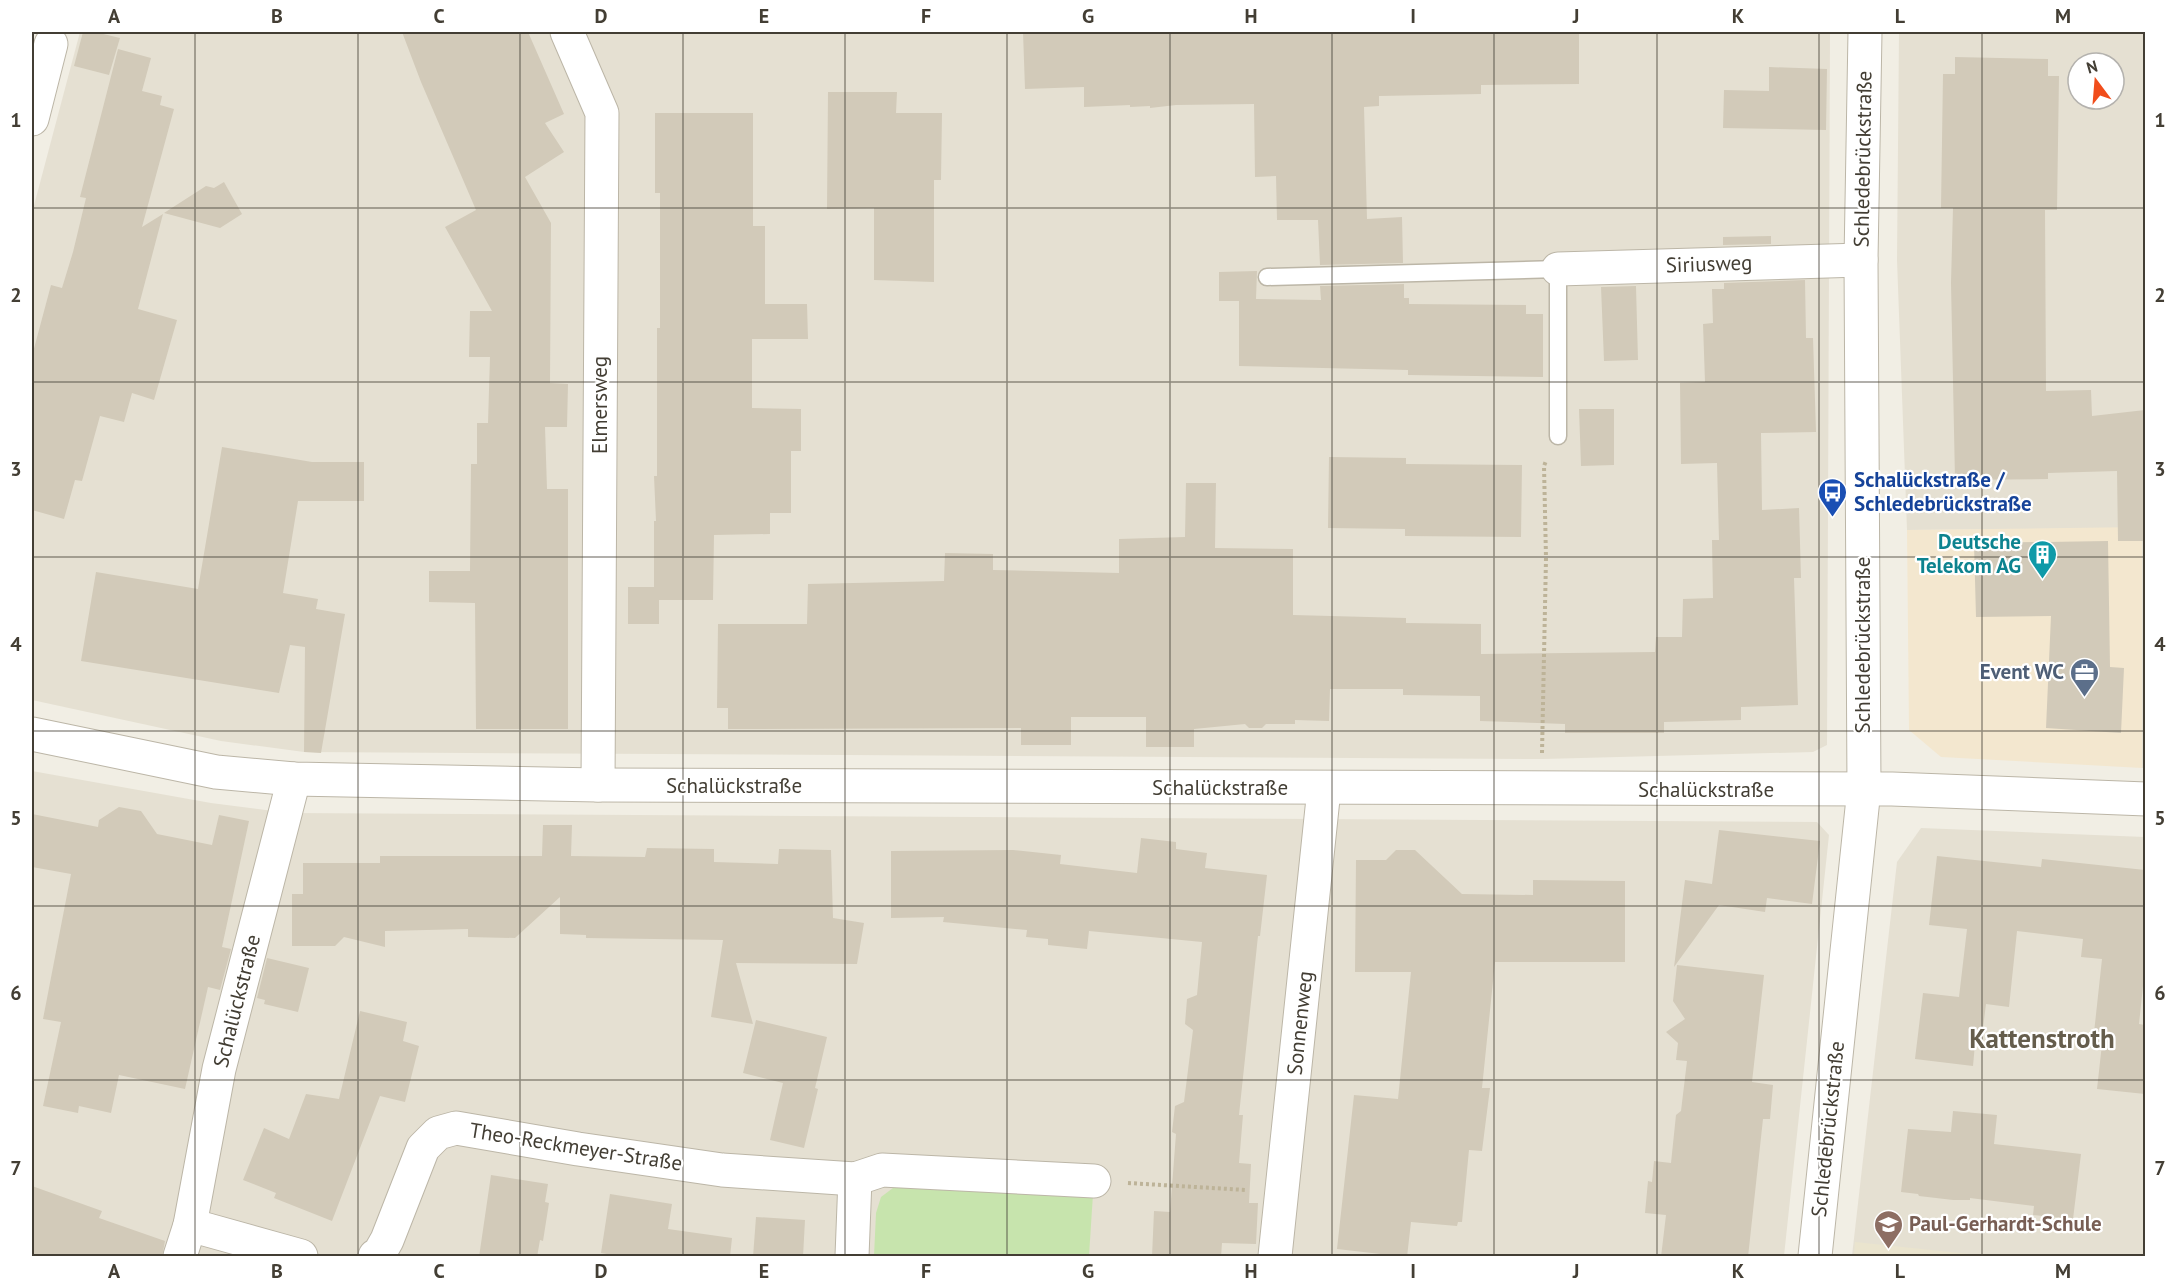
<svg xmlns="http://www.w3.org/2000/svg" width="2177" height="1288" font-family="'PT Sans',sans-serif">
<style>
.residential{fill:#e5e0d2;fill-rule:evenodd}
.commercial{fill:#f3e7cf}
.education{fill:#eae4ce}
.green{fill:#c7e4ad}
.building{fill:#d2cab9}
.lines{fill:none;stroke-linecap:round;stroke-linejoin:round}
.lane-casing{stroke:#bcb6a7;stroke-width:19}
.street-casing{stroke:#bcb6a7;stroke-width:35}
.path{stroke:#bdb398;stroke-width:4;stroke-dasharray:3 3;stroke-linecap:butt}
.lane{stroke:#fff;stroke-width:16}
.street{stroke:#fff;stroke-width:33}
.grid{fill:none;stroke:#433e34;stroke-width:1.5;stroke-opacity:0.55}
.labels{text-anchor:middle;stroke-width:4.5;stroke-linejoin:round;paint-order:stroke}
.street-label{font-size:21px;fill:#433e34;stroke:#fff}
.transit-label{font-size:21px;font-weight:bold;fill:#164399;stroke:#fff;text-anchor:start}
.culture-label{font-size:21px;font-weight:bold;fill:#0d838f;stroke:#fff;text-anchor:end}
.service-label{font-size:21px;font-weight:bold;fill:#4e5e75;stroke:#fff;text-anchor:end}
.education-label{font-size:21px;font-weight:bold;fill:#785e54;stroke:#fff;text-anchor:start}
.district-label{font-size:27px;font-weight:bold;fill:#655d4c;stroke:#fff}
.neatline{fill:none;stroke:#433e34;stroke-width:2}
.grid-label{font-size:20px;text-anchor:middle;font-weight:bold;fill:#433e34}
</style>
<rect width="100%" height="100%" fill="#f1eee4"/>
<g class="residential">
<polygon points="80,32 1830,32 1827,745 1813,752 1543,759 304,752 221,741 32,700 32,213"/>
<path d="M1899,32H2145V768H2142V528L1907,530L1897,260ZM2078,63H2114V99H2078Z"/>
<polygon points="32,771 211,803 289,813 1817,822 1829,835 1784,1256 32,1256"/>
<polygon points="1921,828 2145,837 2145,1256 1852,1256 1897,862"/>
</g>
<polygon class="commercial" points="2142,527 2142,768 1941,757 1909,730 1907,530"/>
<polygon class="education" points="1855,1242 1988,1256 1854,1256"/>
<polygon class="green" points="897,1185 1093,1194 1089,1256 874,1256 876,1213 881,1197"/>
<g class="building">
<polygon points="83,32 95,32 120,38 109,75 74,66"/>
<polygon points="402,32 528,32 564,114 545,123 564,152 525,177 551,223 550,383 568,384 567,427 545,427 547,489 568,489 568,729 476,729 475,603 429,602 429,571 470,571 471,464 477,464 477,423 488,423 490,357 469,357 470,311 492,311 445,227 476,210 421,82"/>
<polygon points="1023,32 1579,32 1579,84 1481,85 1481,94 1379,96 1379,106 1364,107 1367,219 1402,217 1403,263 1320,265 1318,220 1277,220 1276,176 1255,177 1254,104 1176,105 1150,108 1150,106 1130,107 1130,105 1084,107 1084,87 1025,89"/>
<polygon points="118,49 151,58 142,91 162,96 160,105 174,109 142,227 163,214 138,309 177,320 154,400 132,393 124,422 100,416 82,481 75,480 64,519 32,510 32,356 51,285 62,288 73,252 86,198 80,197"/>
<polygon points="1955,57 2048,59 2048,76 2059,76 2057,210 2045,210 2046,391 2091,390 2092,416 2145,410 2145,541 2118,541 2117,471 2048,473 2048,479 1955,480 1951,283 1953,208 1941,208 1943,74 1955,74"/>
<polygon points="1769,67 1827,69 1826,130 1723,128 1724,90 1769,91"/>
<polygon points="828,92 897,92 896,113 942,113 941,180 934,180 934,282 874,280 874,208 827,209"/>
<polygon points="655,113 753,113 753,226 765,226 765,304 807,304 808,339 752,339 752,408 801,409 801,451 791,451 791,513 770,513 770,534 714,535 713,600 659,600 659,624 628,624 628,587 654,587 654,521 656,521 654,476 657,476 657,328 660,328 660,193 655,193"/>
<polygon points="224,182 242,214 220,228 164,213 206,186 214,188"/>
<polygon points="1771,236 1771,244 1723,245 1723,237"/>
<polygon points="1257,271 1256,299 1321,300 1320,286 1404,284 1404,298 1409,298 1409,304 1526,305 1526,314 1543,314 1543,377 1408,375 1408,370 1239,366 1239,301 1219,301 1219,272"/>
<polygon points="1805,280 1806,338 1813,338 1816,432 1761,433 1762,510 1799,508 1801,578 1794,578 1798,705 1741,707 1741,720 1664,722 1664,733 1565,733 1565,724 1480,721 1480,696 1403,695 1403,689 1330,689 1329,721 1295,720 1295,724 1266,724 1262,728 1249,728 1245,724 1194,729 1194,747 1146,747 1146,717 1071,717 1071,745 1021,745 1021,728 728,729 728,708 717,708 718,624 807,624 808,584 944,581 945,553 993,554 993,570 1119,573 1119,539 1185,537 1186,483 1216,483 1215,548 1293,549 1293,615 1406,618 1406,623 1481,624 1481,654 1655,652 1656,637 1682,637 1683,599 1713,598 1712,540 1719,540 1717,463 1681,464 1680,383 1705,382 1703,324 1713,323 1712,289 1724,289 1724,283"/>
<polygon points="1636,286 1638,360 1604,361 1601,287"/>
<polygon points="1579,409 1614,409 1614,465 1581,466"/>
<polygon points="222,447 312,462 364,462 364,501 298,501 283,593 318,599 316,609 345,614 321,753 304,752 305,647 290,645 279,693 81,661 96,572 198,589"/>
<polygon points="1329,457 1406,458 1406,464 1522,465 1521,537 1405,536 1405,529 1328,528"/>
<polygon points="2108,541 2110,667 2124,668 2121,733 2046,728 2051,616 1976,617 1974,543"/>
<polygon points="119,807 141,811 157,834 212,845 219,815 249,821 222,947 231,949 220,990 208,987 185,1089 119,1075 111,1113 79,1106 78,1113 43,1106 61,1022 43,1019 71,874 32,867 32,814 98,827 99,820"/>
<polygon points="543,825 572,825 571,856 645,857 647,848 714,849 714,862 778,864 779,849 831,850 833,918 864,923 857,964 736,963 753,1024 711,1017 723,940 586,938 586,935 560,934 560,897 515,938 468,937 468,929 385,931 385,947 344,937 335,946 292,946 292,894 303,894 303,863 380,863 380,856 542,856"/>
<polygon points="1719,830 1820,841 1812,904 1767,898 1765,912 1719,905 1674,967 1685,880 1712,884"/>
<polygon points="1141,838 1176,842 1176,849 1207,853 1205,868 1267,875 1260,936 1258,936 1239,1115 1243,1115 1239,1163 1251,1164 1249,1203 1258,1203 1256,1244 1222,1243 1221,1257 1152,1257 1154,1211 1170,1212 1176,1134 1172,1132 1175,1106 1184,1102 1193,1030 1185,1024 1187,999 1197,995 1202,942 1089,931 1087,949 1048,945 1048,939 1026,937 1027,930 943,922 944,917 891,918 891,851 1013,850 1061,855 1060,864 1137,873"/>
<polygon points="1396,850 1415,850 1462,894 1533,895 1533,880 1625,881 1625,962 1495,962 1482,1088 1490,1088 1482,1151 1469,1150 1462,1222 1458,1222 1457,1226 1411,1222 1407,1257 1337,1249 1354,1095 1398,1099 1411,972 1355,972 1356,860 1386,860"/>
<polygon points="1937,856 2041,867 2042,859 2145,870 2145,967 2139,1024 2145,1025 2145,1094 2097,1089 2102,1044 2093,1042 2102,959 2081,957 2083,939 2017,931 2009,1007 1986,1004 1981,1044 1975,1044 1973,1066 1915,1059 1923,993 1959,997 1967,929 1929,925"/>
<polygon points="267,958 309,968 298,1012 264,1004 265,1000 257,998"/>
<polygon points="1677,965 1764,975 1752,1082 1773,1085 1770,1119 1763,1119 1748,1257 1661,1257 1666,1215 1645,1213 1648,1181 1652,1182 1654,1161 1671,1163 1676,1115 1681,1111 1687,1061 1676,1060 1678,1043 1666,1032 1685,1019 1673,1001"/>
<polygon points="360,1011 407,1022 403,1041 419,1046 405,1102 380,1096 332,1221 274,1198 276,1193 243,1180 264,1128 289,1139 306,1094 339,1099"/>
<polygon points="756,1020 827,1037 815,1088 818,1089 804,1148 770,1140 783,1083 743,1073"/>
<polygon points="1953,1111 1997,1115 1994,1144 2081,1154 2073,1219 2033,1215 2034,1206 1970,1198 1970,1200 1953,1200 1919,1196 1918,1194 1901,1192 1908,1129 1951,1132"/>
<polygon points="491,1175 548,1184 545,1202 549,1203 543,1241 540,1240 537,1257 479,1257"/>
<polygon points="32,1186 102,1211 99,1218 165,1241 162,1257 32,1257"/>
<polygon points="610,1194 672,1204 668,1229 732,1238 730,1257 623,1257 601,1253"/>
<polygon points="756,1217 805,1220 803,1257 753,1257"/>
</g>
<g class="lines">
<defs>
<polyline id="lane" points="1267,277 1558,269 1558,436"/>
<g id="street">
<polyline points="567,32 602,113 598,785"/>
<polyline points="32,119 51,44"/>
<polyline points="1558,269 1861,260"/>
<polyline points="32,734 216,772 294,779 598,785 1892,789 2146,799"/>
<polyline points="190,1225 301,1256"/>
<polyline points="180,1256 190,1225 219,1069 294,779"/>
<polyline points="375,1256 379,1254 387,1240 423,1148 438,1133 456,1128 578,1149 722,1170 855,1179 882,1170 1094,1181"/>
<polyline points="852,1256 855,1179"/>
<polyline points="1275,1256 1324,789"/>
<polyline points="1815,1256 1864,789 1861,260 1865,32"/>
</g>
</defs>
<use href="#lane" class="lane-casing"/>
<use href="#street" class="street-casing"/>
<g class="path">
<polyline points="1542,753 1546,558 1544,466 1546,461"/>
<polyline points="1128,1183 1246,1190"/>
</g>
<use href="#lane" class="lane"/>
<use href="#street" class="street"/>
</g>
<path class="grid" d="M195,32V1256M358,32V1256M520,32V1256M683,32V1256M845,32V1256M1007,32V1256M1170,32V1256M1332,32V1256M1494,32V1256M1657,32V1256M1819,32V1256M1982,32V1256M32,208H2146M32,382H2146M32,557H2146M32,731H2146M32,906H2146M32,1080H2146"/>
<defs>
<symbol id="bus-pin" viewBox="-11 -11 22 30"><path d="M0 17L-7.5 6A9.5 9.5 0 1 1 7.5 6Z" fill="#1a4fb4" stroke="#fff"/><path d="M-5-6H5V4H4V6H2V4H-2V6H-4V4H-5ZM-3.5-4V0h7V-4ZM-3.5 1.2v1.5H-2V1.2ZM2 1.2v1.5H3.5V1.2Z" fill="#fff"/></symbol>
<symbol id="building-pin" viewBox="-11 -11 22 30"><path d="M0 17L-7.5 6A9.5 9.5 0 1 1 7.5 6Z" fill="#0f9aa8" stroke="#fff"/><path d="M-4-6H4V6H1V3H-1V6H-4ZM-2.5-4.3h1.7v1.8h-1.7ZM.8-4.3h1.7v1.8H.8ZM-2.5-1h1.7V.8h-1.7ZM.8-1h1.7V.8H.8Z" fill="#fff"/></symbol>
<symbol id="office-pin" viewBox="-11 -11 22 30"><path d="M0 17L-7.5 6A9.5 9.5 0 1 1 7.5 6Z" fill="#5c6f8a" stroke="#fff"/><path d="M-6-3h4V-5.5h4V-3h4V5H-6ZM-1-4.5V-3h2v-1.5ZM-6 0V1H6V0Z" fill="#fff"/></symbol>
<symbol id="school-pin" viewBox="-11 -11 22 30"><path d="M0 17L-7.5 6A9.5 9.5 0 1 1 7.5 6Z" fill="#8d6e63" stroke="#fff"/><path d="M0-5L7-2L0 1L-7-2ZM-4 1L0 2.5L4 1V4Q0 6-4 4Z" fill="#fff"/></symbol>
</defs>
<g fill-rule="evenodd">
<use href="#bus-pin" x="1816" y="476" width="33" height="45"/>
<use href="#building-pin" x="2026" y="538" width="33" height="45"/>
<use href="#office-pin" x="2068" y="656" width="33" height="45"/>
<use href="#school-pin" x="1872" y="1208" width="33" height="45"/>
</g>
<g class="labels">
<g class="street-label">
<text transform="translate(1863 159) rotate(-89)" y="7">Schledebrückstraße</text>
<text transform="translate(1709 264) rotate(-2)" y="7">Siriusweg</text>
<text transform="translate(600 405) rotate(-90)" y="7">Elmersweg</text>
<text transform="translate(1863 645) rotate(-90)" y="7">Schledebrückstraße</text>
<text x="734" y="793">Schalückstraße</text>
<text x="1220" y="795">Schalückstraße</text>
<text x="1706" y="797">Schalückstraße</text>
<text transform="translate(237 1001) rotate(-76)" y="7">Schalückstraße</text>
<text transform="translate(1300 1023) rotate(-84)" y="7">Sonnenweg</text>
<text transform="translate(1828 1129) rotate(-84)" y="7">Schledebrückstraße</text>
<text transform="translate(576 1147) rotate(9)" y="7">Theo-Reckmeyer-Straße</text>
</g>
<g class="transit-label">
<text x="1854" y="487">Schalückstraße /<tspan x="1854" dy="24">Schledebrückstraße</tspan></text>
</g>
<g class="culture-label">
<text x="2021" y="549">Deutsche<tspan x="2021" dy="24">Telekom AG</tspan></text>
</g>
<g class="service-label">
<text x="2064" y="679">Event WC</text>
</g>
<g class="education-label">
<text x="1909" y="1231">Paul-Gerhardt-Schule</text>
</g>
<g class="district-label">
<text x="2042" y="1048">Kattenstroth</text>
</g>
</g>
<rect width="2177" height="1288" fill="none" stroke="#ffffff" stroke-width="66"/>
<g transform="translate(2096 81) rotate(344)"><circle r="28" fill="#ffffff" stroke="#b4b2ae" stroke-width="1.5"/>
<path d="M0-4.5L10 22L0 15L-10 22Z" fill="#f14d1b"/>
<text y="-9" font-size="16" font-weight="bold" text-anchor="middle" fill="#433e34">N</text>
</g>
<rect x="33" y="33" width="2111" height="1222" class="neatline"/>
<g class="grid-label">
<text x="114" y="23">A</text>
<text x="277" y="23">B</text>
<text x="439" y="23">C</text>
<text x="601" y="23">D</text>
<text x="764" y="23">E</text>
<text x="926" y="23">F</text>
<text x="1088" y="23">G</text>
<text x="1251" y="23">H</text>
<text x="1413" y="23">I</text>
<text x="1576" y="23">J</text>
<text x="1738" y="23">K</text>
<text x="1900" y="23">L</text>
<text x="2063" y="23">M</text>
<text x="16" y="127">1</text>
<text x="2160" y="127">1</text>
<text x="16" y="302">2</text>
<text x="2160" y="302">2</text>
<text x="16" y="476">3</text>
<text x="2160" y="476">3</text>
<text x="16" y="651">4</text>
<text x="2160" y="651">4</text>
<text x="16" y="825">5</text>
<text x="2160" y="825">5</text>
<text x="16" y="1000">6</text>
<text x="2160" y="1000">6</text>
<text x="16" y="1175">7</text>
<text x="2160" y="1175">7</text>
<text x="114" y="1278">A</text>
<text x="277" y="1278">B</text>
<text x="439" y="1278">C</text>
<text x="601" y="1278">D</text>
<text x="764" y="1278">E</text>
<text x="926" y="1278">F</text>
<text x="1088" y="1278">G</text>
<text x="1251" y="1278">H</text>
<text x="1413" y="1278">I</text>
<text x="1576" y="1278">J</text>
<text x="1738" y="1278">K</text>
<text x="1900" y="1278">L</text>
<text x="2063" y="1278">M</text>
</g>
</svg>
